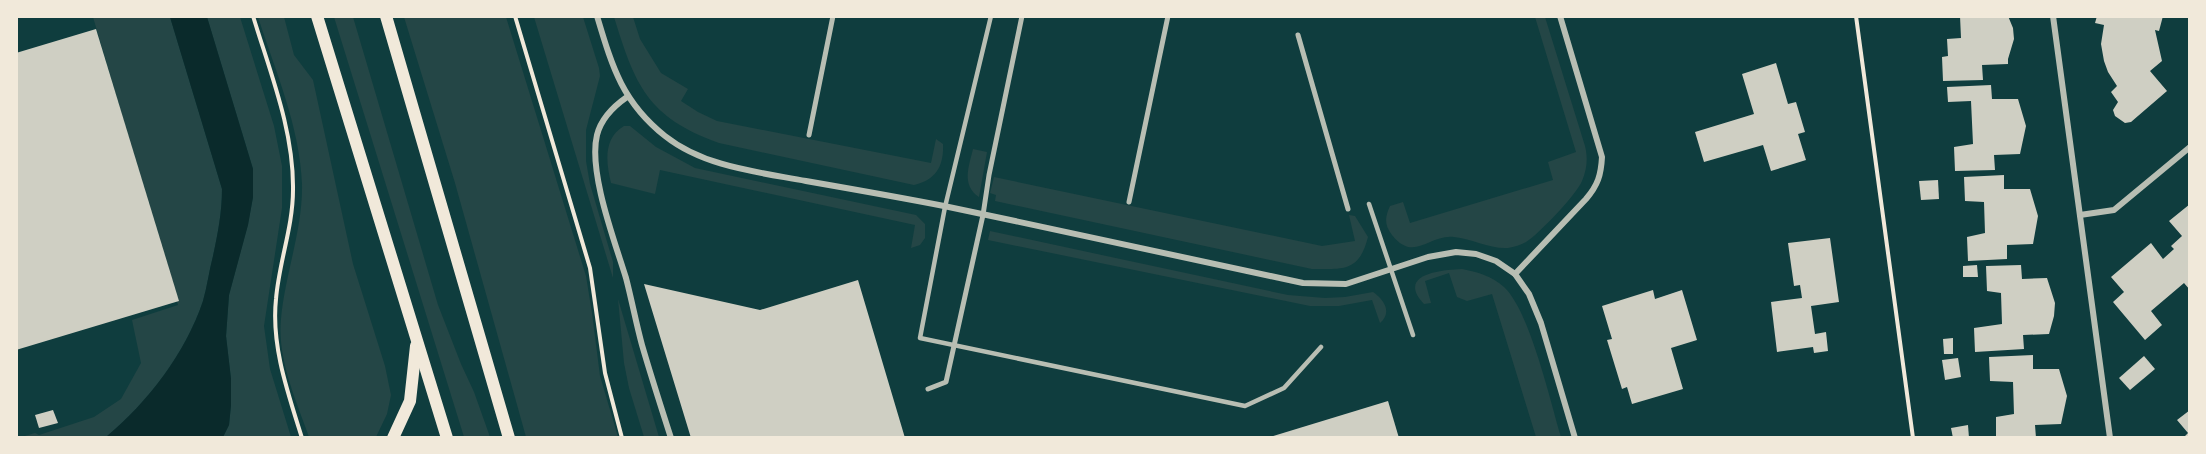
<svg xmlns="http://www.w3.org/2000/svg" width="2206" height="454" font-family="'Zilla Slab',serif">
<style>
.green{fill:#244646}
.water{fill:#0a2a2b}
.building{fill:#cfcfc3}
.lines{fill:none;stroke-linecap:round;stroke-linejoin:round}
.path{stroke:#f1e9da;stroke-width:4}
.service{stroke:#b8beb3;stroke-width:4.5}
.pedestrian{stroke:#b8beb3;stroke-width:5}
.minor{stroke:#b8beb3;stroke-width:6}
.secondary{stroke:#f1e9da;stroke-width:12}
</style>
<rect width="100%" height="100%" fill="#0f3d3e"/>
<g class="green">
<path d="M93,17H170L222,189C222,212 218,233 213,256C209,271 207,287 203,301C185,354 148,402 106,437L18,438L35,433L39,435L94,417L121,399L141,363L132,320L178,305Z"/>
<polygon points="207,17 240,17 274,126 282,166 282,208 264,326 270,369 291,437 223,437 229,425 231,405 231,379 226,336 229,295 248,224 253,197 253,169"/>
<path d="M258,17H284L294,55L313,80L353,264L385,366L391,395L387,414L376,437H309C296,400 277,359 281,319C285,274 303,229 302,184C300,127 275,70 258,17Z"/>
<polygon points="334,17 353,17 438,305 461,364 474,392 490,437 464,437"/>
<polygon points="404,17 506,17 586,276 592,313 600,376 618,437 526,437 455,183"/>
<polygon points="534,17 583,17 599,68 600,76 586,130 586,161 590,184 613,262 613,278"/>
<path d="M614,17H633L640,39L661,73L688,89L681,101L698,112L717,121L931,163L936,139L943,144C944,166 936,180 914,185L719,143C647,117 635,85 614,17Z"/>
<path d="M1535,17H1545L1585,146C1588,158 1587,169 1582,181C1577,194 1538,235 1526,242C1521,245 1514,247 1508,248C1489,249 1473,239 1454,237C1429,234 1414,263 1392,235C1384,225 1385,217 1390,206L1403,202L1410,223L1553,180L1548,162L1576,152Z"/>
<path d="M624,126H630L656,147L695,168L916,215L925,224V238L920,245L911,248L915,225L660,170L655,194L611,183C606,163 603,138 624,126Z"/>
<path d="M973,149L987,152L979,197C961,185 969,166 973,149Z"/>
<path d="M994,177L1322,246L1355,241L1349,215L1355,216L1368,237C1359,272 1344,269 1312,269L995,201L996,195L990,193Z"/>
<path d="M990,231L1288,295L1325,298L1345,297L1373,292C1385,300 1392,313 1380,323L1372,300L1339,306H1310L988,240Z"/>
<path d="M1462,269C1477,272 1492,276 1504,287C1530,311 1550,401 1561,437H1536L1492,294L1467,301L1457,297L1449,273L1425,281L1431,303L1424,304C1396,274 1441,270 1462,269Z"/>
<polygon points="618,299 659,437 644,437 629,388 624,363"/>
</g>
<path class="water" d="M170,17H207L253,169V197L248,225L229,295L226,336L231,379V405L229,425L223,437H106C148,402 185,354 203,301C207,287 209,271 213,256C218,233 222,212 222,189Z"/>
<g class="building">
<polygon points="1960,16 2008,16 2013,28 2014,39 2008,59 2008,64 1982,65 1983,80 1943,81 1942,57 1948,56 1947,39 1961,38"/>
<polygon points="2097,16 2163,16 2159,31 2155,30 2162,61 2150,71 2167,91 2131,122 2125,123 2115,116 2113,110 2118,102 2111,92 2117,86 2108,72 2104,61 2101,44 2104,25 2095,23"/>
<polygon points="96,29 179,301 16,350 16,53"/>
<polygon points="1776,63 1788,104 1796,102 1805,132 1798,134 1806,160 1771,171 1763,145 1704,162 1695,132 1754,114 1742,74"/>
<polygon points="1991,85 1992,99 2018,99 2026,126 2020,154 1994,155 1995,170 1955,171 1954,147 1973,144 1971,101 1948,102 1947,87"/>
<polygon points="2004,175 2004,189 2030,189 2038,216 2033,244 2007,245 2007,259 1968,261 1967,237 1985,233 1984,202 1965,201 1964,177"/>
<polygon points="1938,180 1939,199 1921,200 1919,181"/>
<polygon points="2190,204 2190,290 2184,283 2151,311 2162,325 2145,340 2113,302 2124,292 2111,277 2151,243 2163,259 2174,249 2171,246 2182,236 2169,221"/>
<polygon points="1830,238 1839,302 1811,306 1815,334 1826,332 1828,351 1814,353 1813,347 1777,352 1771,302 1802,298 1800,285 1794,286 1788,243"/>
<polygon points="1977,265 1978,277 1963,277 1963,266"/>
<polygon points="2021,265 2022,279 2047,278 2055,303 2054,316 2049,334 2023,335 2024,349 1975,352 1974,328 2002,324 2001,293 1987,291 1986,266"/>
<polygon points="858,280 905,438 691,438 644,284 760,310"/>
<polygon points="1653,290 1655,299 1682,290 1697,340 1671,348 1683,389 1632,404 1627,387 1622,389 1607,340 1612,339 1602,306"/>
<polygon points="1953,338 1953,354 1944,354 1943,339"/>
<polygon points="2033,355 2033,369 2059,369 2067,396 2061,424 2035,425 2036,438 1996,438 1996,417 2014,414 2013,382 1990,381 1989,357"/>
<polygon points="2144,356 2155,369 2130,390 2119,378"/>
<polygon points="1958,358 1961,377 1945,380 1942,360"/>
<polygon points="1388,401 1399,438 1270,438 1270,437"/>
<polygon points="53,410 58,423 39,428 35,415"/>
<polygon points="2190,410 2190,438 2183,438 2188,433 2177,420"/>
<polygon points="1968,425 1969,438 1953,438 1951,428"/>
</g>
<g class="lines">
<g class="path">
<path d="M253,16C270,72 294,131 293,190C293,227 279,262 276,299C271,346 288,393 302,438"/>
<polyline points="515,16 590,268 605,373 622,438"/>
<polyline points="1856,16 1913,438"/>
</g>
<g class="service">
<polyline points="991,16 945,207 920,338 1245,406 1284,388 1321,347"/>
<polyline points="1369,204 1413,335"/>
</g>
<g class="pedestrian">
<polyline points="1298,35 1348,209"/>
<polyline points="809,135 833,16"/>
<polyline points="1129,202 1168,16"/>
<polyline points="928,389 946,382 983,215 989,175 1022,16"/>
</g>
<g class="minor">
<path d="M597,16C612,66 622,102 665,136C704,167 758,172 806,181C852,189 898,197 944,206C1064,231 1184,258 1303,283L1346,284L1428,257L1456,252L1476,254L1496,261L1515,274L1529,294L1541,323L1575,438"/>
<polyline points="2053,16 2110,438"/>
<path d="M627,97C614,106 601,119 597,135C588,172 615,242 626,278C632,301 636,323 642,345C651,376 661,407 671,438"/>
<polyline points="2080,215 2114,210 2190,147"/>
<path d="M1515,274L1586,199C1598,185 1601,175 1602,157L1560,16"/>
</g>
<g class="secondary">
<polyline points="317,16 447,438"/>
<polyline points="386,16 509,438"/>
<polyline points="393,438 410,401 416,346"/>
</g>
</g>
<rect width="2206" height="454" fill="none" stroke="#f1e9da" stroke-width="36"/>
</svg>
